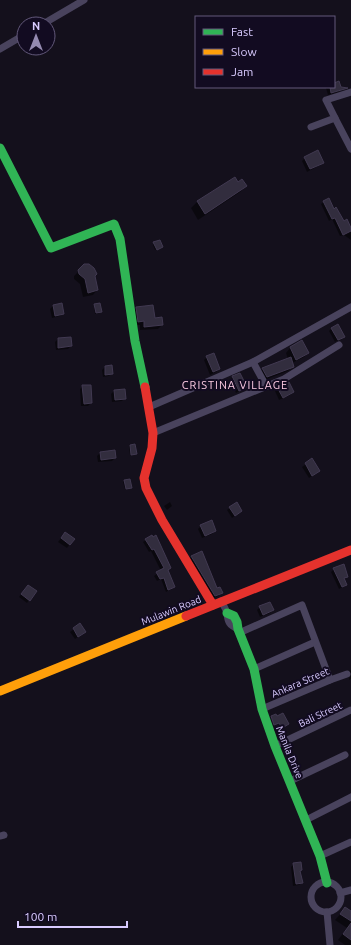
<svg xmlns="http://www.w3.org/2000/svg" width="351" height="945" font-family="Ubuntu,sans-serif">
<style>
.shadow{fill:#0007}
.building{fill:#322d3e;stroke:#413951}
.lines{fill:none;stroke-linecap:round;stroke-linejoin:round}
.street{stroke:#49435d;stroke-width:7}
.fast{stroke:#30b455;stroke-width:9}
.slow{stroke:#ff9f0a;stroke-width:9}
.jam{stroke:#e5322d;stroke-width:9}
.labels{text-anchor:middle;stroke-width:4;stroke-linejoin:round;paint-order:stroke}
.street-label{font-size:10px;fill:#d9cbff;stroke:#120b21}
.neighbourhood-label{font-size:11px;letter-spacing:1px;fill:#ffcde5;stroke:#120b21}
</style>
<rect width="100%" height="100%" fill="#14101c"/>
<g class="shadow">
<polygon points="334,84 341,89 338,92 328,95 326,88 334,87"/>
<polygon points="305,158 323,162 320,165 307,172 302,161"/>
<polygon points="235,179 238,183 246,186 240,192 198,220 191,208 197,202"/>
<polygon points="324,202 351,230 351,240 344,235 340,236 332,219 329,221 321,204"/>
<polygon points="154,243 161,248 155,250 153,245"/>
<polygon points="79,271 94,276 97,290 93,295 83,297 80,284 74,279 74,276"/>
<polygon points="95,305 101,311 100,313 95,314 94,306"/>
<polygon points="53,306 63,313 60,316 52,318 50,309"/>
<polygon points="137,308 154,320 162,325 158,329 140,330 140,325 134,325 132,312"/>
<polygon points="332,328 344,336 335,342 329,331"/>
<polygon points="58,339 71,346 68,349 56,350 55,342"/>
<polygon points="302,342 308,353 304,357 292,363 293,366 288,371 262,381 258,373 262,369 288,359 286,353 290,348"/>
<polygon points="207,357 219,369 216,372 210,375 204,360"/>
<polygon points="105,367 112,373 109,376 103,377 102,370"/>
<polygon points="233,377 246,387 236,393 230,380"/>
<polygon points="83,386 91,403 88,406 81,406 80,389"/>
<polygon points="278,388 293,392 290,395 279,400 275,391"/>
<polygon points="114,391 125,398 122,401 112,402 111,394"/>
<polygon points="130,446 135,454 134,455 130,455 129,447"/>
<polygon points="100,453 115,458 112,461 98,462 97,456"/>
<polygon points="312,460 319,471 309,478 302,467"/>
<polygon points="124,481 131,487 129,489 125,489 123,482"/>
<polygon points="170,502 172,506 167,510 164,506"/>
<polygon points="230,508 241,511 232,518 227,510"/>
<polygon points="201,526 215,531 212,534 202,538 198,529"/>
<polygon points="62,537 73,540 67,548 58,542"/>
<polygon points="153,538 174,587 166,592 161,579 157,581 154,576 161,571 151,551 149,552 143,542 146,540"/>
<polygon points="202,552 217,589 221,593 218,596 212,599 188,560 191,557"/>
<polygon points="334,569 347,576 344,579 346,585 339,589 331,572"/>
<polygon points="26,589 29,600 27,603 19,597"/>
<polygon points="260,607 273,610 270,613 260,617 257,610"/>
<polygon points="80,625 85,632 75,639 70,632"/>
<polygon points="351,670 351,679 349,680 350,675 348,672"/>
<polygon points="294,864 301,870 299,872 302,882 299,885 293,886 291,867"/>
<polygon points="345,909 351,913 351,945 345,945 338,940 347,928 335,920"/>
</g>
<g class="building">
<polygon points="339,81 341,87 348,88 331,93 330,87 334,87 334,83"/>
<polygon points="318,150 324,163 310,169 304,157"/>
<polygon points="235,177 238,182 242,179 247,186 205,214 197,201"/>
<polygon points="329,198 334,209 336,207 344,221 347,219 351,228 351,231 343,235 335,218 332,219 323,201"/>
<polygon points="160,240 163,247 157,250 153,242"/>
<polygon points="84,264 89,264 94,268 97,274 95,276 98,290 88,293 85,279 79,274 78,270"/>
<polygon points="62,303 64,314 55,316 53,305"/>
<polygon points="100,303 102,312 96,313 94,304"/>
<polygon points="153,305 155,318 162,317 163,325 144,327 144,321 138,322 136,307"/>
<polygon points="338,324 345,337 338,340 331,328"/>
<polygon points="71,337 72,346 58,348 58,338"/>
<polygon points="302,340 309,353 296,360 290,347"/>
<polygon points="214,353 220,369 213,372 206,356"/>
<polygon points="291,357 294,367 267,377 262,368"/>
<polygon points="112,365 113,374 105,375 105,366"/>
<polygon points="240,373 247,387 239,391 232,376"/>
<polygon points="289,382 294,392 283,398 277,387"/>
<polygon points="82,385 91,385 92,403 84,404"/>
<polygon points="125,389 126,399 115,400 114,390"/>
<polygon points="135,444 137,454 131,455 130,445"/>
<polygon points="115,450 116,458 101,460 100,452"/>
<polygon points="312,458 320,471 312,476 305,463"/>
<polygon points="130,479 132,488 126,489 124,480"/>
<polygon points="237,502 242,511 235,516 229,507"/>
<polygon points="212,520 216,531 205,536 200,525"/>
<polygon points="65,532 75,539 70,545 61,538"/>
<polygon points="152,535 153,537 156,535 171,568 168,570 175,587 168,590 164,578 160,579 156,572 164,568 154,549 152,550 145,539"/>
<polygon points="202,551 217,588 220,587 223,593 215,596 191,556"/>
<polygon points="344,564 348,577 344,578 347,585 342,587 333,568"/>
<polygon points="28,585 37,591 30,601 21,594"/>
<polygon points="270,602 274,610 263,615 259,606"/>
<polygon points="80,623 86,632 78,637 73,628"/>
<polygon points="283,713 289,724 282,728 279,723 274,725 271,716 276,714 277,716"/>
<polygon points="301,862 302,870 300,871 303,883 296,884 293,863"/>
<polygon points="345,907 351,911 351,921 340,914"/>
<polygon points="351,923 351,940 343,934"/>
</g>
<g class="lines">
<g class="street">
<polyline points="43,24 84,0"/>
<polyline points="0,49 24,35"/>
<polyline points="335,118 351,149"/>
<polyline points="311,127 335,118 326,100 351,92"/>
<polyline points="253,362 266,386"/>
<polyline points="149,407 253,362 351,307"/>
<polyline points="153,433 284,379 339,345"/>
<path d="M221,601C223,605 227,610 227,614C228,622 229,625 238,629"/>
<polyline points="239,633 302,605 330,680"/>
<polyline points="254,669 315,642"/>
<polyline points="262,709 330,680 347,674"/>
<polyline points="275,746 351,710"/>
<polyline points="290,781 345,755"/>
<polyline points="306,820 351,797"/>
<polyline points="0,836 4,835"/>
<polyline points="320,856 351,842"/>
<circle cx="326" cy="897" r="15"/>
<polyline points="340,893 351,890"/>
<polyline points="327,912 330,945"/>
</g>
<g class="fast">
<polyline points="0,148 51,248 114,224 120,239 135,341 145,387"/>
<polyline points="227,613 234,616 237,622 238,629 254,669 262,709 275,746 320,856 327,883"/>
</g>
<polyline class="slow" points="0,691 186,616"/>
<g class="jam">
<polyline points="145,387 153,433 152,448 144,478 146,488 162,520 213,605"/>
<polyline points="186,616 351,550"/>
</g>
</g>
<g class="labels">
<g class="street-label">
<text transform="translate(171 610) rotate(-22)" y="4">Mulawin Road</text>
<text transform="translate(300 682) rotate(-23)" y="4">Ankara Street</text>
<text transform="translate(320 714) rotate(-25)" y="4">Bali Street</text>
<text transform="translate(290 752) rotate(68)" y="4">Manila Drive</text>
</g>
<g class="neighbourhood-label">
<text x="235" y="389">CRISTINA VILLAGE</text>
</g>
</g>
<rect x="195" y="16" width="140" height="72" fill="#120b21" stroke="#62587a"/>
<rect x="203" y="29" width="20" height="6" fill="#30b455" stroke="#62587a"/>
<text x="231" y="36" font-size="12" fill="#d9cbff">Fast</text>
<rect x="203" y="49" width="20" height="6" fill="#ff9f0a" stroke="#62587a"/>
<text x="231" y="56" font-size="12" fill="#d9cbff">Slow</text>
<rect x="203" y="69" width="20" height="6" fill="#e5322d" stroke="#62587a"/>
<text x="231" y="76" font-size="12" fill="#d9cbff">Jam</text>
<g transform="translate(36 36)"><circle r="19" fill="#120b21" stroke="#62587a"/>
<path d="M0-3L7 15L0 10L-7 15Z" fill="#948ab0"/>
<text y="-6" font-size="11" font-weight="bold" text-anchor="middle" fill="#d9cbff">N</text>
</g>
<path d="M18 921v6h109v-6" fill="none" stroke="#d9cbff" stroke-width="2"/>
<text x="24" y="921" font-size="12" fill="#d9cbff" stroke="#120b21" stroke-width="3" paint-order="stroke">100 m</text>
</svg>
